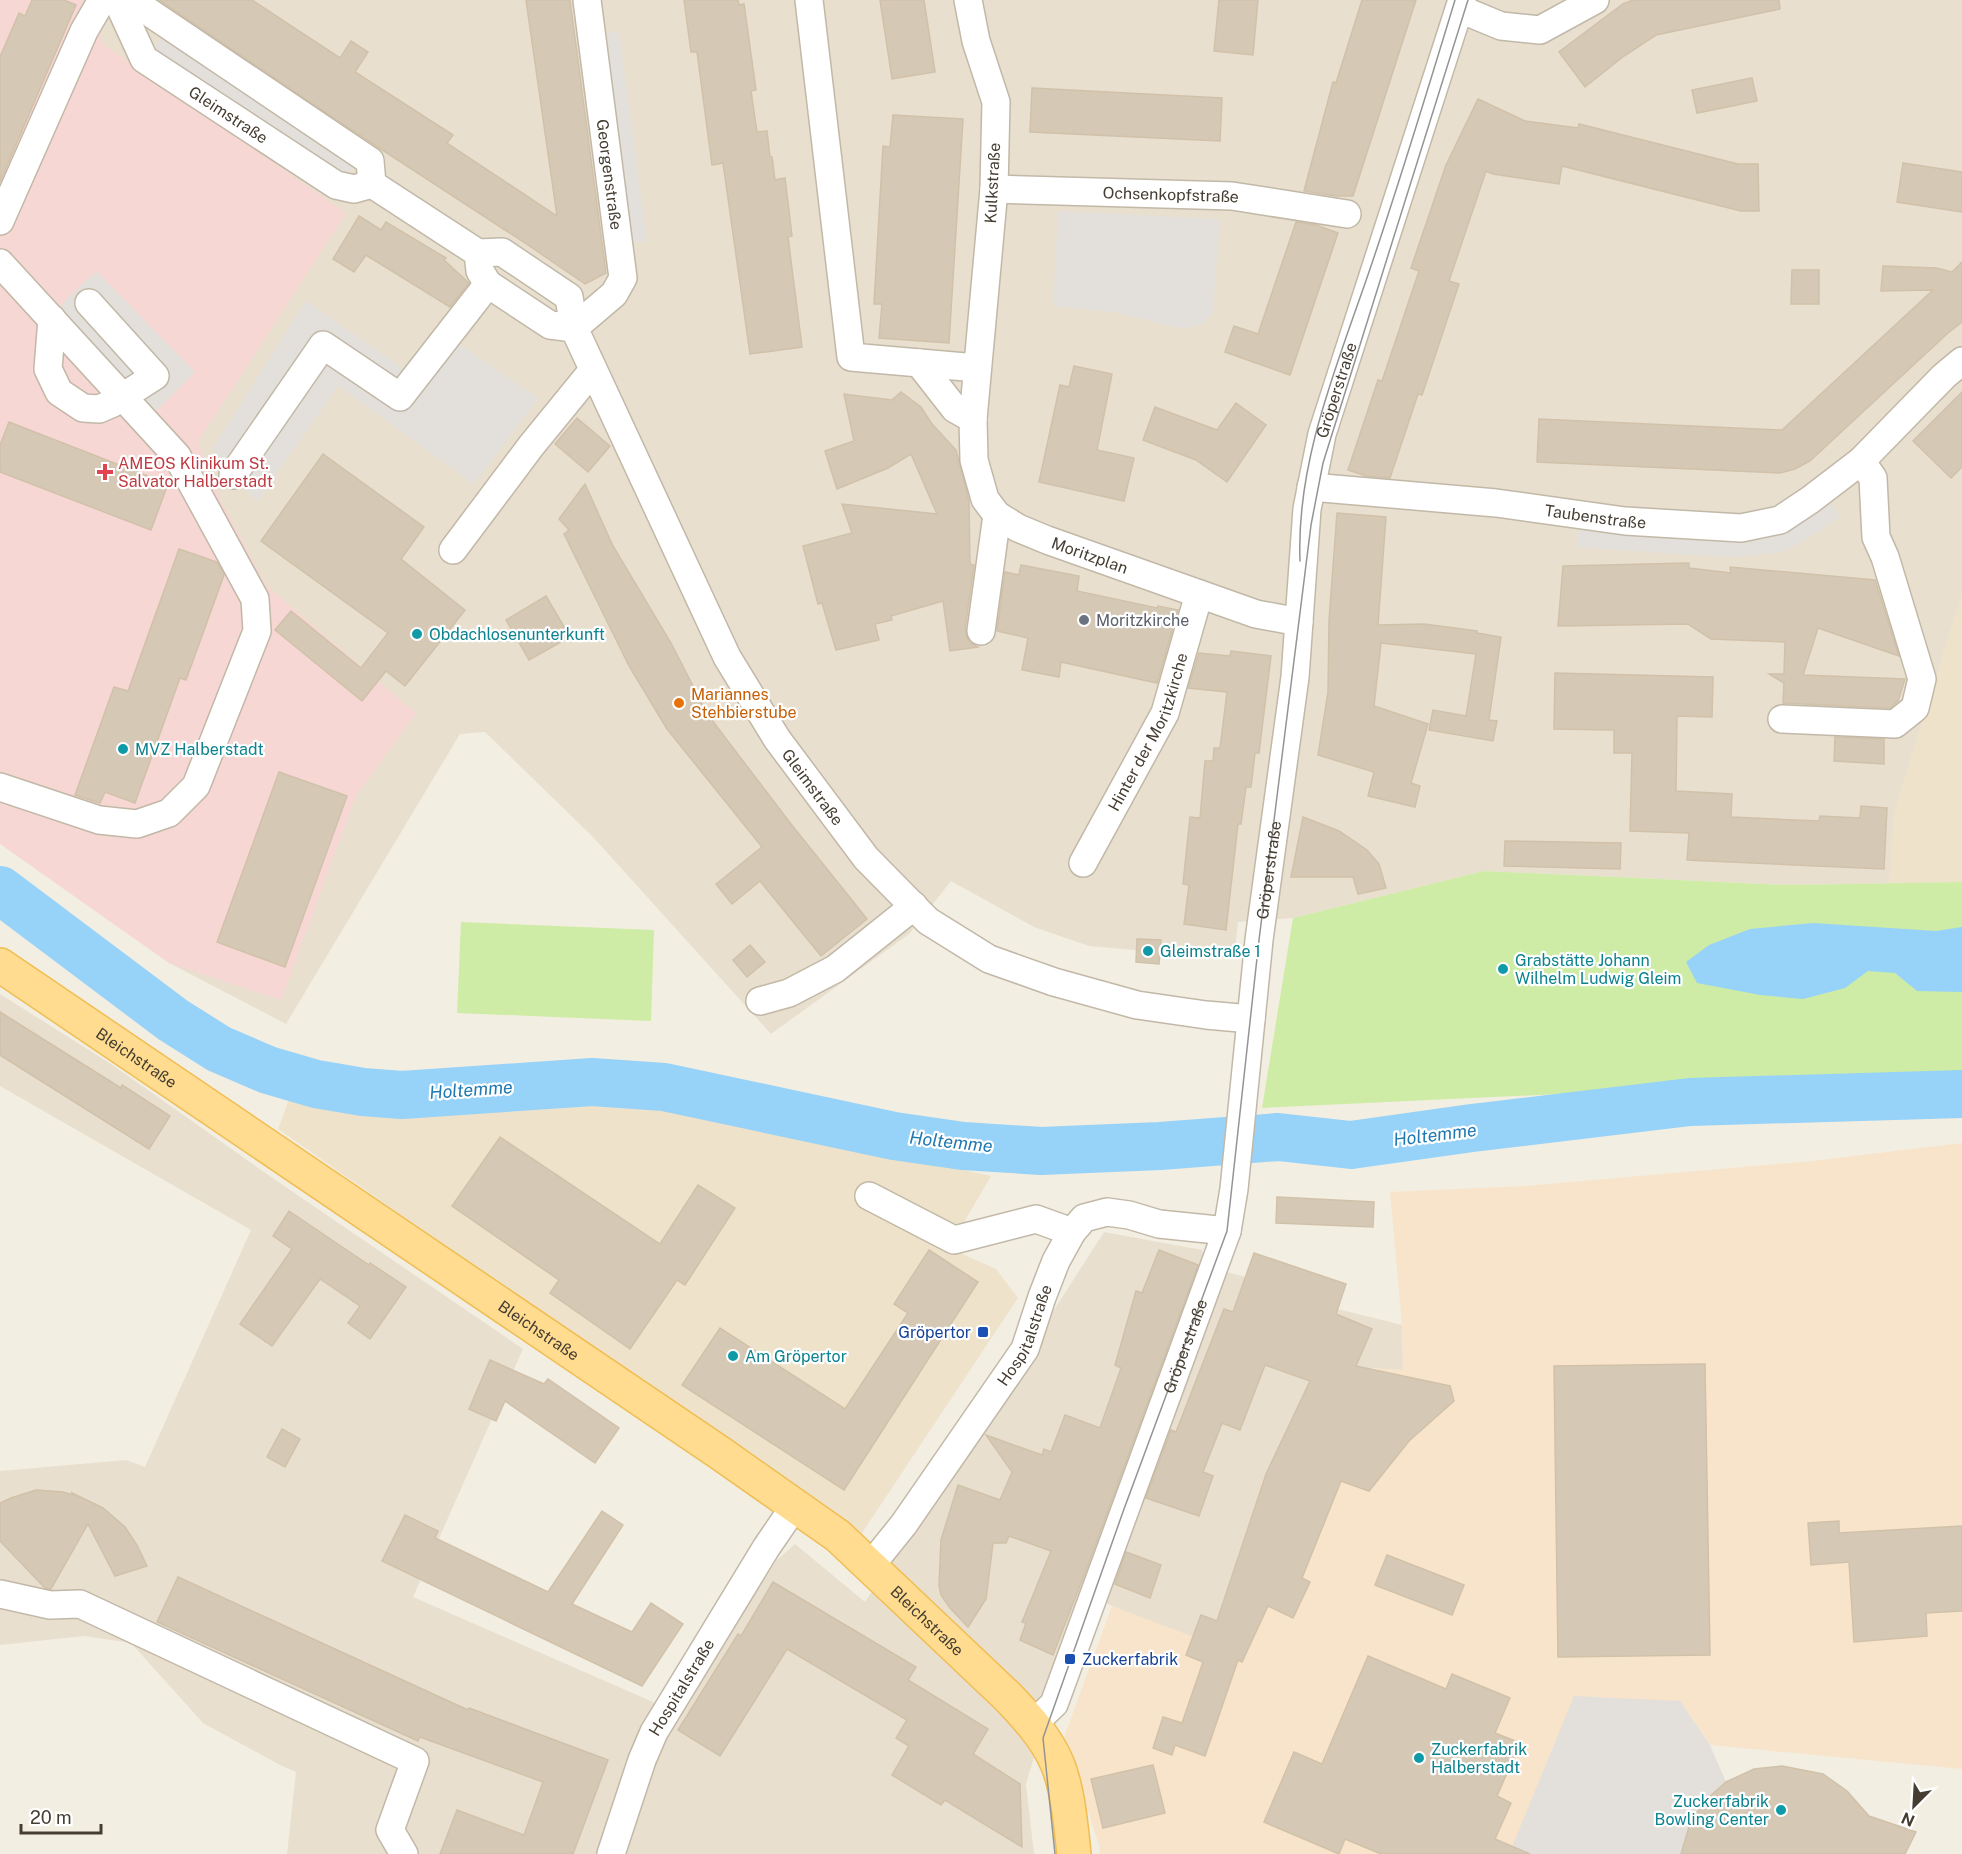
<svg xmlns="http://www.w3.org/2000/svg" width="1962" height="1854" font-family="'Public Sans',sans-serif">
<style>
.residential{fill:#e8dfcf}
.commercial{fill:#f8e4ca}
.education{fill:#eee3ca}
.medical{fill:#f6d7d3}
.green{fill:#ceeca6}
.parking{fill:#e3e0db}
.water{fill:#97d2f8}
.lines{fill:none;stroke-linecap:round;stroke-linejoin:round}
.river{stroke:#97d2f8;stroke-width:48}
.building{fill:#d5c9b6;stroke:#d1c1a9;stroke-width:1.5}
.minor-casing{stroke:#c2b8a7;stroke-width:30}
.major-casing{stroke:#f0bd53;stroke-width:36}
.minor{stroke:#fff;stroke-width:27}
.major{stroke:#ffdc8f;stroke-width:33}
.tram{stroke:#949494;stroke-width:1.5}
.health-dot{fill:#e0444e;stroke:#fff;stroke-width:2}
.worship-dot{fill:#6b7280;stroke:#fff;stroke-width:2}
.culture-dot{fill:#0f9aa8;stroke:#fff;stroke-width:2}
.food-dot{fill:#e8710a;stroke:#fff;stroke-width:2}
.transit-dot{fill:#1a4fb4;stroke:#fff;stroke-width:2}
.labels{text-anchor:middle;stroke-width:4.5;stroke-linejoin:round;paint-order:stroke}
.street-label{font-size:16px;fill:#453d32;stroke:#fff}
.health-label{font-size:16px;fill:#be3a42;stroke:#fff;text-anchor:start}
.worship-label{font-size:16px;fill:#5b616d;stroke:#fff;text-anchor:start}
.culture-label{font-size:16px;fill:#0d838f;stroke:#fff;text-anchor:start}
.food-label{font-size:16px;fill:#c56008;stroke:#fff;text-anchor:start}
.transit-label{font-size:16px;fill:#164399;stroke:#fff;text-anchor:end}
.water-label{font-size:18px;font-style:italic;fill:#2079b2;stroke:#fff}
</style>
<rect width="100%" height="100%" fill="#f3eee2"/>
<g class="residential">
<polygon points="0,0 1962,0 1962,882 1788,885 1484,871 1293,918 1238,922 1234,959 1089,946 1034,927 951,881 909,934 771,1034 593,837 485,732 460,734 286,1024 169,963 0,765"/>
<polygon points="0,994 111,1064 274,1179 523,1349 413,1597 678,1713 777,1560 795,1544 865,1602 905,1542 1104,1232 1202,1250 1207,1267 1246,1277 1338,1309 1402,1325 1403,1370 1366,1368 1211,1644 1137,1616 1083,1594 1026,1784 1034,1854 287,1854 296,1772 280,1765 203,1723 131,1643 84,1636 0,1645 0,1471 126,1460 145,1467 251,1230 0,1086"/>
</g>
<polygon class="commercial" points="1962,1143 1962,1769 1710,1745 1680,1701 1509,1854 1100,1854 1099,1844 1063,1740 1112,1606 1210,1643 1263,1479 1319,1361 1365,1380 1366,1368 1403,1370 1402,1325 1390,1192 1525,1186 1812,1161"/>
<g class="education">
<polygon points="1962,592 1962,882 1889,883 1894,813"/>
<polygon points="291,1094 633,1097 991,1176 949,1248 996,1269 1018,1298 860,1536 278,1129"/>
</g>
<polygon class="medical" points="0,0 92,0 103,44 346,213 198,442 222,502 267,586 416,713 356,796 281,1000 169,963 0,844"/>
<g class="green">
<polygon points="1484,871 1788,885 1962,882 1962,1075 1262,1108 1293,918"/>
<polygon points="461,922 654,930 651,1021 457,1013"/>
</g>
<g class="parking">
<polygon points="619,31 647,241 631,243 602,34"/>
<polygon points="160,38 355,164 347,178 152,52"/>
<polygon points="1058,211 1220,219 1213,313 1200,325 1182,329 1119,313 1053,306"/>
<polygon points="96,271 195,372 155,412 56,310"/>
<polygon points="306,301 425,384 456,342 538,398 474,484 338,386 257,502 212,449"/>
<polygon points="1827,500 1841,516 1810,537 1782,552 1740,557 1705,556 1578,547 1577,528 1691,537"/>
<polygon points="1574,1696 1680,1701 1710,1745 1726,1782 1708,1798 1691,1820 1682,1854 1509,1854"/>
</g>
<polygon class="water" points="1813,923 1936,931 1962,927 1962,992 1917,991 1895,973 1868,971 1845,988 1803,999 1760,995 1697,983 1686,962 1709,945 1750,929"/>
<g class="lines">
<polyline class="river" points="0,890 173,1020 219,1049 268,1070 316,1084 363,1092 402,1095 592,1082 664,1087 894,1136 963,1146 1041,1151 1160,1146 1278,1137 1351,1145 1472,1128 1690,1102 1962,1094"/>
</g>
<g class="building">
<polygon points="32,0 64,0 76,5 0,182 0,57 19,13 25,16"/>
<polygon points="159,0 252,0 340,58 351,41 368,52 355,72 453,135 447,143 557,216 526,0 570,0 606,273 585,284 528,245 338,121"/>
<polygon points="684,0 738,0 739,5 744,4 756,90 751,91 757,132 767,131 770,157 772,157 775,180 785,178 792,236 788,237 802,347 750,354 723,163 712,165 697,52 691,52"/>
<polygon points="880,0 924,0 935,72 892,79"/>
<polygon points="1219,0 1258,0 1253,55 1214,51"/>
<polygon points="1362,0 1416,0 1353,196 1336,196 1304,191 1333,82 1336,83"/>
<polygon points="1633,0 1779,0 1780,9 1656,35 1624,56 1585,87 1559,52 1623,4"/>
<polygon points="1752,78 1757,101 1697,113 1692,90"/>
<polygon points="1032,88 1222,98 1220,141 1030,132"/>
<polygon points="1478,99 1525,121 1578,128 1579,124 1738,164 1758,164 1759,211 1741,211 1562,166 1559,184 1493,174 1486,171 1449,281 1459,284 1422,395 1418,394 1390,478 1366,476 1348,470 1378,380 1382,381 1419,271 1411,268 1446,165"/>
<polygon points="893,115 963,119 949,343 879,338 882,304 874,304 883,146 890,147"/>
<polygon points="1903,163 1962,172 1962,212 1897,202"/>
<polygon points="359,216 381,230 386,222 446,258 444,260 469,283 450,307 366,255 354,272 333,259"/>
<polygon points="1296,222 1316,225 1338,233 1290,375 1225,352 1234,326 1258,334"/>
<polygon points="1962,262 1962,322 1948,333 1810,461 1795,469 1780,473 1537,462 1539,419 1782,430 1933,290 1881,291 1883,266 1936,268 1952,272"/>
<polygon points="1792,270 1819,270 1819,304 1791,304"/>
<polygon points="1074,366 1112,374 1097,450 1134,458 1124,501 1039,482 1060,385 1069,387"/>
<polygon points="901,392 921,407 932,424 956,450 969,501 970,564 974,565 965,629 967,637 971,643 978,647 950,651 943,601 891,616 892,620 875,624 879,640 836,650 822,603 818,604 803,546 852,533 842,504 937,514 911,454 888,468 837,489 825,451 854,441 844,394 892,400"/>
<polygon points="1962,392 1962,467 1951,478 1913,441"/>
<polygon points="1236,403 1266,425 1227,482 1196,460 1143,440 1155,407 1217,430"/>
<polygon points="577,418 610,446 588,472 555,444"/>
<polygon points="9,422 168,484 151,530 0,472 0,445"/>
<polygon points="323,454 424,527 401,559 465,610 405,686 386,671 362,701 275,630 291,611 361,668 388,633 261,541"/>
<polygon points="585,484 613,546 671,643 708,715 791,824 867,919 821,956 760,881 732,904 716,884 762,847 667,729 629,666 564,534 569,530 559,519"/>
<polygon points="1337,513 1386,517 1378,625 1424,624 1477,631 1477,633 1501,637 1489,720 1497,721 1493,741 1429,730 1433,710 1466,716 1476,654 1381,643 1374,706 1428,724 1411,783 1420,786 1415,807 1368,796 1374,772 1318,755 1328,692 1329,620"/>
<polygon points="179,549 217,562 224,575 186,680 180,678 135,803 105,792 100,803 75,795 114,687 128,691"/>
<polygon points="1689,563 1689,568 1731,573 1730,567 1875,580 1899,656 1818,628 1803,675 1905,679 1898,701 1890,708 1783,703 1784,683 1769,674 1784,674 1785,642 1711,639 1688,624 1558,626 1563,566"/>
<polygon points="1021,565 1079,576 1077,591 1157,608 1158,606 1178,610 1157,683 1061,662 1059,677 1022,670 1028,638 997,631 1005,572 1019,575"/>
<polygon points="546,596 570,637 529,660 506,620"/>
<polygon points="1231,651 1271,656 1259,753 1255,753 1251,787 1246,787 1241,824 1238,824 1226,930 1184,924 1189,885 1183,884 1190,817 1200,818 1205,761 1213,761 1214,748 1220,748 1227,692 1188,688 1199,653 1230,656"/>
<polygon points="1555,673 1713,677 1712,717 1677,716 1676,791 1732,794 1731,817 1819,821 1820,816 1860,818 1861,806 1887,808 1884,869 1687,860 1689,833 1630,831 1632,753 1614,753 1614,730 1554,729"/>
<polygon points="1835,737 1884,739 1884,764 1834,761"/>
<polygon points="279,772 347,796 285,967 217,942"/>
<polygon points="1303,817 1339,831 1367,850 1379,864 1386,888 1358,894 1353,877 1291,877"/>
<polygon points="1505,841 1621,843 1620,869 1504,866"/>
<polygon points="1137,939 1161,940 1159,964 1136,962"/>
<polygon points="750,945 765,962 747,977 733,960"/>
<polygon points="0,1012 121,1088 122,1085 170,1116 149,1149 0,1055"/>
<polygon points="500,1137 660,1244 698,1185 735,1208 685,1285 677,1280 630,1349 550,1293 559,1280 452,1206"/>
<polygon points="1277,1197 1374,1202 1373,1227 1276,1223"/>
<polygon points="289,1211 369,1265 370,1263 406,1287 370,1339 348,1323 360,1306 320,1279 272,1346 240,1324 292,1249 273,1236"/>
<polygon points="929,1250 978,1282 844,1490 682,1385 720,1328 845,1409 908,1313 894,1304"/>
<polygon points="1159,1250 1198,1265 1085,1573 1053,1655 1020,1640 1026,1623 1022,1622 1051,1551 1009,1536 1006,1543 993,1543 986,1599 968,1627 950,1608 941,1595 939,1585 941,1540 958,1485 1000,1500 1012,1472 986,1435 1042,1455 1044,1449 1051,1452 1065,1415 1100,1428 1121,1368 1115,1365 1136,1291 1142,1293"/>
<polygon points="1254,1253 1346,1284 1336,1314 1372,1329 1356,1366 1450,1386 1454,1401 1409,1441 1369,1491 1341,1481 1302,1578 1310,1582 1293,1618 1268,1606 1242,1662 1238,1660 1205,1756 1175,1745 1172,1755 1153,1748 1163,1717 1182,1723 1203,1662 1186,1655 1201,1615 1217,1621 1266,1474 1310,1381 1265,1365 1240,1430 1222,1423 1203,1472 1213,1476 1199,1516 1146,1498 1171,1430 1176,1432 1224,1309 1233,1312"/>
<polygon points="490,1360 544,1384 548,1379 619,1428 595,1463 505,1401 496,1421 469,1409"/>
<polygon points="1705,1364 1710,1655 1558,1657 1554,1366"/>
<polygon points="282,1429 300,1439 285,1467 267,1457"/>
<polygon points="36,1490 63,1492 73,1495 72,1493 103,1508 125,1527 137,1545 147,1566 115,1576 88,1524 51,1589 45,1588 0,1541 0,1503 11,1498"/>
<polygon points="602,1511 623,1525 572,1604 632,1632 651,1603 683,1624 642,1686 382,1561 405,1515 438,1531 435,1538 548,1592"/>
<polygon points="1839,1521 1839,1533 1962,1526 1962,1611 1926,1613 1927,1636 1854,1642 1849,1562 1811,1565 1808,1523"/>
<polygon points="1126,1552 1161,1565 1150,1598 1115,1584"/>
<polygon points="1387,1555 1464,1585 1452,1615 1375,1585"/>
<polygon points="178,1577 468,1710 469,1708 608,1760 573,1854 440,1854 457,1810 524,1835 543,1782 420,1737 418,1741 157,1622"/>
<polygon points="773,1582 916,1667 908,1680 988,1729 973,1754 1020,1784 1022,1847 945,1800 941,1805 892,1775 909,1746 896,1738 907,1720 787,1649 720,1756 678,1730 738,1634 741,1636"/>
<polygon points="1368,1656 1446,1689 1452,1674 1510,1698 1495,1733 1520,1743 1497,1796 1511,1803 1495,1839 1530,1854 1381,1854 1345,1839 1339,1854 1264,1822 1294,1752 1322,1764"/>
<polygon points="1153,1765 1165,1813 1103,1828 1091,1779"/>
<polygon points="1782,1766 1823,1774 1847,1791 1869,1816 1916,1832 1905,1854 1681,1854 1691,1820 1708,1798 1726,1782 1754,1769"/>
</g>
<g class="lines">
<defs>
<g id="minor">
<path id="s1" d="M117,0L144,59L336,185L354,189L372,184L478,253L502,252L569,297L574,328L550,325L488,284L480,271L478,253"/>
<polyline points="131,0 370,161 372,184"/>
<path id="s2" d="M587,0L623,278L614,294L574,328L727,657L777,739L866,858L928,921L989,959L1054,982L1137,1005L1206,1015L1251,1019"/>
<polyline points="809,0 851,357 977,368"/>
<path id="s3" d="M968,0L976,41L996,102L994,189L973,419L974,460L985,499L997,515L1018,528L1047,540L1256,614L1299,622"/>
<polyline points="1460,9 1501,26 1540,30 1595,0"/>
<path id="s4" d="M994,189L1232,196L1347,214"/>
<polyline points="0,221 84,31 102,0"/>
<polyline points="0,263 177,456 255,599 257,631 196,786 169,813 137,824 99,820 0,787"/>
<polyline points="52,319 48,369 59,392 83,408 99,409 113,403 155,376 89,303"/>
<polyline points="919,363 955,409 973,419"/>
<polyline points="233,475 323,345 400,397 488,284"/>
<path id="s5" d="M1311,487L1496,503L1625,521L1741,528L1780,520L1810,500L1861,461L1944,376L1962,361"/>
<polyline points="453,550 531,446 593,370"/>
<polyline points="981,631 997,515"/>
<polyline points="1782,719 1895,724 1915,708 1922,679 1885,557 1876,537 1873,478 1861,461"/>
<path id="s6" d="M1083,863L1165,713L1199,594"/>
<polyline points="760,1001 789,993 835,969 914,906"/>
<polyline points="869,1196 954,1240 1036,1219 1072,1232"/>
<path id="s7" d="M871,1565L904,1524L1025,1349L1042,1297L1056,1261L1072,1232L1084,1218L1107,1212L1129,1215L1159,1224L1227,1231"/>
<polyline points="0,1594 50,1605 80,1604 415,1761 390,1830 404,1854"/>
<path id="s8" d="M1033,1724L1054,1704L1227,1231L1234,1189L1259,940L1295,677L1307,509L1322,434L1462,0"/>
<path id="s9" d="M611,1854L642,1760L654,1732L766,1548L796,1504"/>
</g>
<g id="major">
<path id="s10" d="M0,965L720,1453L838,1536L1007,1696C1026,1716 1046,1737 1057,1763C1068,1789 1071,1826 1074,1854"/>
</g>
</defs>
<use href="#minor" class="minor-casing"/>
<use href="#major" class="major-casing"/>
<use href="#minor" class="minor"/>
<use href="#major" class="major"/>
<g class="tram">
<path d="M1300,561C1296,459 1339,361 1371,266C1401,178 1428,89 1455,0"/>
<polyline points="1055,1854 1043,1738 1124,1509 1227,1231 1259,940 1311,525 1323,463 1468,0"/>
</g>
</g>
<path class="health-dot" d="M102 463h6v6h6v6h-6v6h-6v-6h-6v-6h6z"/>
<circle class="worship-dot" cx="1084" cy="620" r="6"/>
<g class="culture-dot">
<circle cx="417" cy="634" r="6"/>
<circle cx="123" cy="749" r="6"/>
<circle cx="1148" cy="951" r="6"/>
<circle cx="1503" cy="969" r="6"/>
<circle cx="733" cy="1356" r="6"/>
<circle cx="1419" cy="1758" r="6"/>
<circle cx="1781" cy="1810" r="6"/>
</g>
<circle class="food-dot" cx="679" cy="703" r="6"/>
<g class="transit-dot">
<rect x="977" y="1326" width="12" height="12" rx="3"/>
<rect x="1064" y="1653" width="12" height="12" rx="3"/>
</g>
<g class="labels">
<g class="street-label">
<text dy="6" stroke="none"><textPath href="#s1" startOffset="166">Gleimstraße</textPath></text>
<text dy="6" stroke="none"><textPath href="#s2" startOffset="176">Georgenstraße</textPath></text>
<text transform="translate(992 183) rotate(-87)" y="6">Kulkstraße</text>
<text dy="6" stroke="none"><textPath href="#s4" startOffset="177">Ochsenkopfstraße</textPath></text>
<text dy="6" stroke="none"><textPath href="#s8" startOffset="1382">Gröperstraße</textPath></text>
<text dy="6" stroke="none"><textPath href="#s5" startOffset="286">Taubenstraße</textPath></text>
<text dy="6" stroke="none"><textPath href="#s3" startOffset="627">Moritzplan</textPath></text>
<text dy="6" stroke="none"><textPath href="#s6" startOffset="147">Hinter der Moritzkirche</textPath></text>
<text dy="6" stroke="none"><textPath href="#s2" startOffset="870">Gleimstraße</textPath></text>
<text dy="6" stroke="none"><textPath href="#s8" startOffset="896">Gröperstraße</textPath></text>
<text dy="6" stroke="none"><textPath href="#s10" startOffset="165">Bleichstraße</textPath></text>
<text dy="6" stroke="none"><textPath href="#s10" startOffset="651">Bleichstraße</textPath></text>
<text dy="6" stroke="none"><textPath href="#s7" startOffset="278">Hospitalstraße</textPath></text>
<text dy="6" stroke="none"><textPath href="#s8" startOffset="410">Gröperstraße</textPath></text>
<text dy="6" stroke="none"><textPath href="#s10" startOffset="1137">Bleichstraße</textPath></text>
<text dy="6" stroke="none"><textPath href="#s9" startOffset="182">Hospitalstraße</textPath></text>
</g>
<g class="health-label">
<text x="118" y="469">AMEOS Klinikum St.<tspan x="118" dy="18">Salvator Halberstadt</tspan></text>
</g>
<g class="worship-label">
<text x="1096" y="626">Moritzkirche</text>
</g>
<g class="culture-label">
<text x="429" y="640">Obdachlosenunterkunft</text>
<text x="135" y="755">MVZ Halberstadt</text>
<text x="1160" y="957">Gleimstraße 1</text>
<text x="1515" y="966">Grabstätte Johann<tspan x="1515" dy="18">Wilhelm Ludwig Gleim</tspan></text>
<text x="745" y="1362">Am Gröpertor</text>
<text x="1431" y="1755">Zuckerfabrik<tspan x="1431" dy="18">Halberstadt</tspan></text>
<text x="1769" y="1807" text-anchor="end">Zuckerfabrik<tspan x="1769" dy="18">Bowling Center</tspan></text>
</g>
<g class="food-label">
<text x="691" y="700">Mariannes<tspan x="691" dy="18">Stehbierstube</tspan></text>
</g>
<g class="transit-label">
<text x="971" y="1338">Gröpertor</text>
<text x="1082" y="1665" text-anchor="start">Zuckerfabrik</text>
</g>
<g class="water-label">
<text transform="translate(471 1090) rotate(-4)" y="6">Holtemme</text>
<text transform="translate(1435 1135) rotate(-7)" y="6">Holtemme</text>
<text transform="translate(951 1142) rotate(6)" y="6">Holtemme</text>
</g>
</g>
<g transform="translate(1914 1806) rotate(204)" stroke="#ffffff" stroke-width="4.5" paint-order="stroke">
<path d="M0-4.5L10 22L0 15L-10 22Z" fill="#453d32"/>
<text y="-9" font-size="16" font-weight="bold" text-anchor="middle" fill="#453d32">N</text>
</g>
<path d="M21 1824v9h80v-9" fill="none" stroke="#453d32" stroke-width="3"/>
<text x="30" y="1824" font-size="18" fill="#453d32" stroke="#ffffff" stroke-width="4.5" paint-order="stroke">20 m</text>
</svg>
